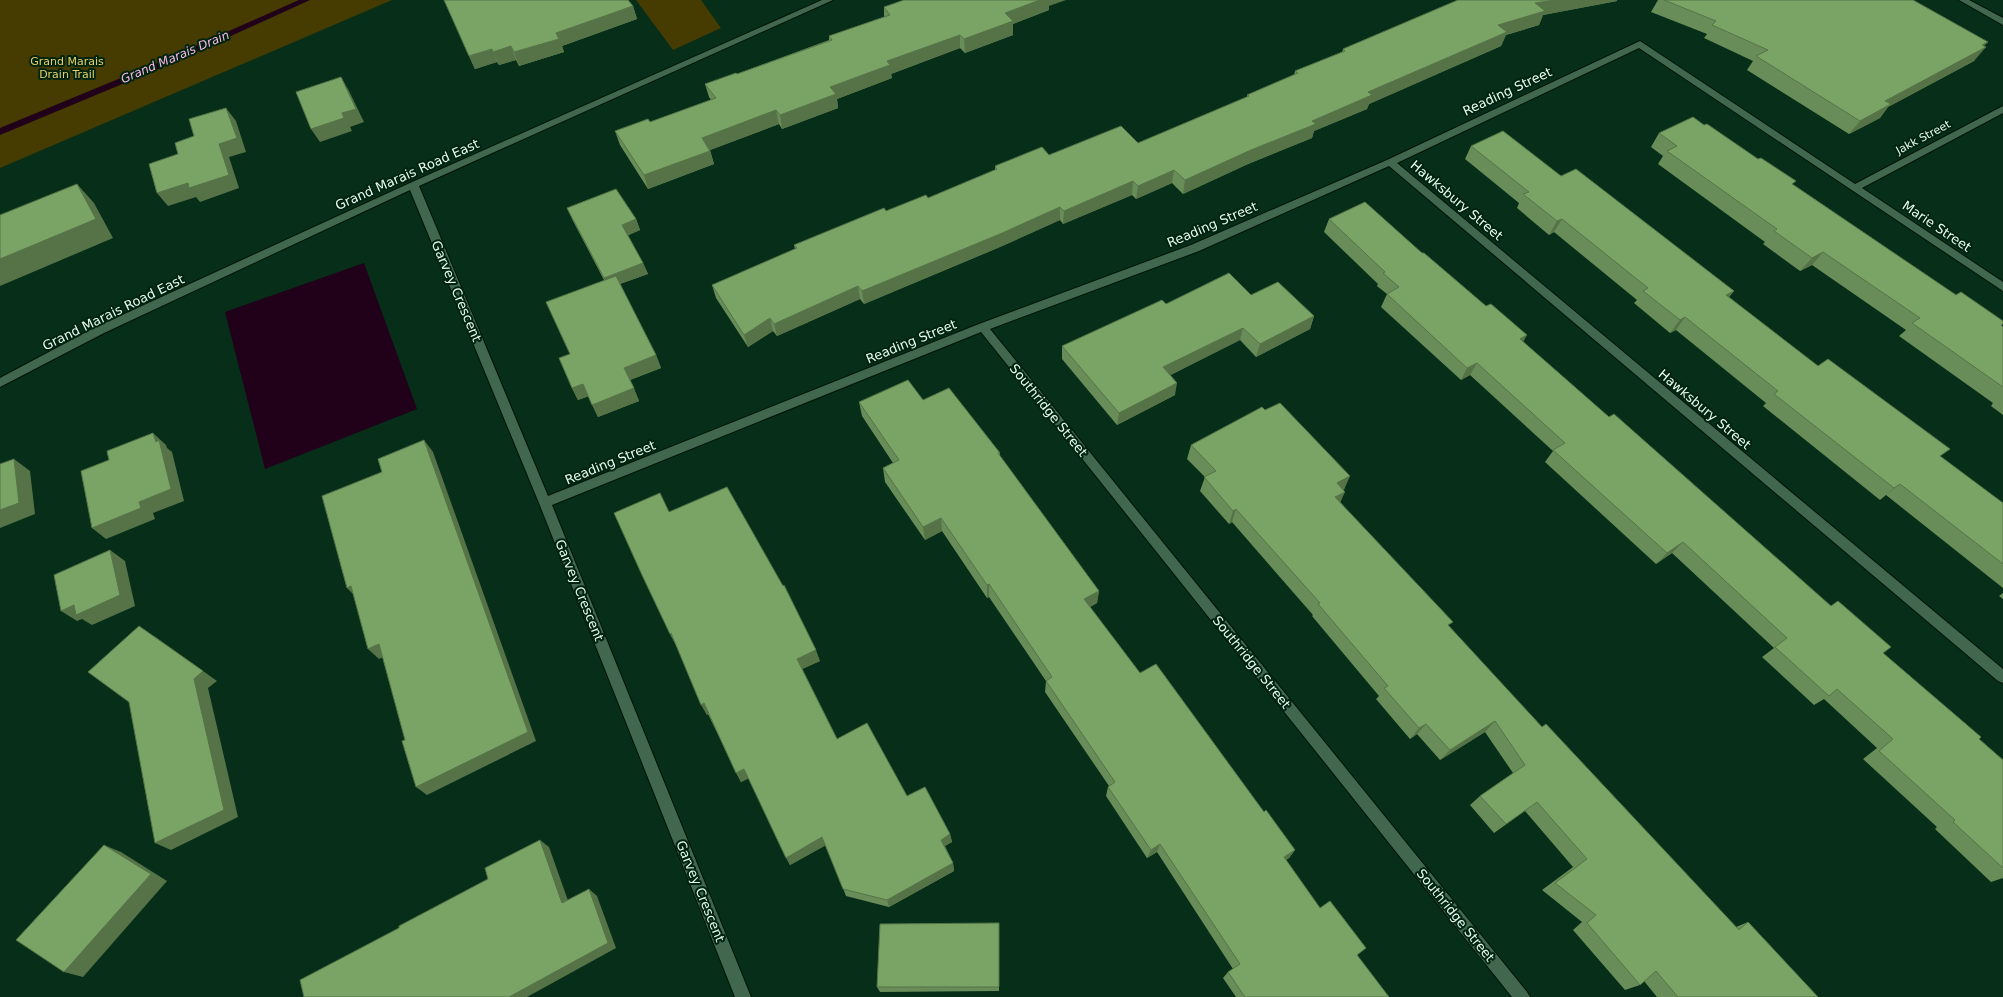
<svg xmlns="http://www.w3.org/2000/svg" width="2003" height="997" font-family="'DejaVu Sans',sans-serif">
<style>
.green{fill:#463b01}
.water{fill:#21001a}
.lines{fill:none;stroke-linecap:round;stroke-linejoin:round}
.stream{fill:#21001a;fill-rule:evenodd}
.minor-casing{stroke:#001406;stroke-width:2}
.minor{fill:#41674f;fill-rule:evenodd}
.wall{fill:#698d58}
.shaded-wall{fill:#557347}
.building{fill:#7aa466;stroke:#557347}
.labels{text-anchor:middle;stroke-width:4;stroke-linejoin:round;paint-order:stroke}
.far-park-label{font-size:11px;fill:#e8cf66;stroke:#002410}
.far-street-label{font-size:11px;fill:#e6fbed;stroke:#002410}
.far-water-label{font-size:12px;font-style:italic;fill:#fbb6e9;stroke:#002410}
.street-label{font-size:13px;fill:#e6fbed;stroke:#002410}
</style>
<rect width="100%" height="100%" fill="#062e19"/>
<g class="green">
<polygon points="0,0 392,0 0,168"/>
<polygon points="636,0 701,0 721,28 673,50"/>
</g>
<polygon class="water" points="364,263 417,409 265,469 225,312"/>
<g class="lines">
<polygon class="stream" points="299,0 310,0 163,67 0,135 0,128 157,63"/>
<defs>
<g id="minor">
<polygon points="822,0 833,0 419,186 548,496 979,324 1191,245 1387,160 1640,41 1855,184 2003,106 2003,113 1862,188 2003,282 2003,291 1639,48 1397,163 2003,669 2003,683 1998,681 1389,166 1199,251 990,329 1527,992 1530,997 1512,997 981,332 552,505 751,997 735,997 539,503 410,190 104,333 0,387 0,378 96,327 410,183"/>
<polygon points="1959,0 1969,0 2003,18 2003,25"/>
</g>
</defs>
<use href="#minor" class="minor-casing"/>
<use href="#minor" class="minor"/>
</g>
<g class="wall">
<polygon points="1458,0 1617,0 1617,1 1543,15 1539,25 1506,35 1501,46 1369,104 1367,109 1314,131 1312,138 1248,164 1183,194 1172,183 1136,199 1132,195 1063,224 1060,220 1000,247 864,304 860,299 777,336 773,331 748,347 716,298 712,285 795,249 794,245 886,211 928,198 995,170 995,166 1049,155 1138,143 1247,97 1247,95 1294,75 1295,71 1342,52 1343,49"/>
<polygon points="1658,0 1913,0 1984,46 1974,61 1888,107 1880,118 1849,134 1747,70 1753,61 1704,38 1707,34 1651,12"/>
<polygon points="633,6 637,19 562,46 564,52 519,66 516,60 499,65 497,62 475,69 469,56"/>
<polygon points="1049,6 1049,10 1013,24 1013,35 965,53 960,48 891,74 892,78 837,99 838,108 782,129 779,124 710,150 714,164 648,189 620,145 615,131 650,122 711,100 709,97 705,84 737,74 829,40 829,36 884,17 884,7"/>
<polygon points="1659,133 1794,185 2003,327 2003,415 1991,406 1993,403 1899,336 1906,330 1812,265 1800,271 1763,244 1765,242 1658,164 1663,156 1651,147"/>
<polygon points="1471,146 1561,176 1734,291 1729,297 1818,366 1950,449 1940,456 2003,503 2003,588 1886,495 1880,500 1763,406 1766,403 1676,330 1670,333 1634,303 1637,300 1554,232 1549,235 1517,208 1519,203 1465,159"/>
<polygon points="567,208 636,219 640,230 628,235 643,263 648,274 620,284 656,355 661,368 630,380 639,401 598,417 589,396 578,400 572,388 570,354 604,280 572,219"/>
<polygon points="1329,219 1422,253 1609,417 1883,653 1979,739 2003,760 2003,878 1991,882 1935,829 1937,827 1863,759 1877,748 1824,699 1814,705 1762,657 1774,648 1672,553 1656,564 1545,462 1553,451 1470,375 1461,380 1381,307 1387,294 1377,286 1378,284 1324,232"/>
<polygon points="1251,295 1314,316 1310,329 1256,357 1240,340 1170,375 1175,395 1117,425 1062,359 1062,346 1166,304"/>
<polygon points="923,400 1000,453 1000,456 1099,591 1097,603 1090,607 1140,673 1264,812 1295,850 1289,858 1286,860 1320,908 1357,955 1389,997 1236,997 1223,978 1228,972 1233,969 1157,852 1147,858 1106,796 1108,787 1109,786 1045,692 1046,681 989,597 987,598 942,531 925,540 885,482 883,468 893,463 862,416 859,402"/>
<polygon points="1191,445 1344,490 1340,503 1449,627 1542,727 1736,927 1748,922 1818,997 1657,997 1644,981 1640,985 1625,990 1573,930 1582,922 1542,890 1573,867 1525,811 1494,833 1470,805 1480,796 1513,773 1485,732 1440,760 1417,734 1410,739 1376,699 1379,696 1312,616 1313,615 1232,522 1229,524 1200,491 1205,477 1187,459"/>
<polygon points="669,512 820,661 802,669 837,739 907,796 950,834 952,842 945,846 953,863 954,871 889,907 846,896 826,845 790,865 749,778 741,782 708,714 707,715 676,645 670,634"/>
<polygon points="2003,593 2003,599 1999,596"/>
<polygon points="999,923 999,991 880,992 877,987"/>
</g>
<g class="shaded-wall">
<polygon points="1040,0 1066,0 1049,6 1049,10 1013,24 1013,35 965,53 964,39 1005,13"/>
<polygon points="1555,0 1617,0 1617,1 1543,15 1539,25 1506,35 1501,46 1369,104 1367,109 1314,131 1312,138 1248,164 1183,194 1185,180 1312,121 1368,92 1498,25 1535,3"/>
<polygon points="633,6 637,19 562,46 564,52 519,66 514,52 556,33"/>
<polygon points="960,35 960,48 891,74 892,78 837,99 838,108 782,129 780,115 830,87 887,61"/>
<polygon points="1988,42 1980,50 1986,47 1974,61 1888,107 1880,118 1849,134 1860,121 1885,101"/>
<polygon points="511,46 516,60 499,65 493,52"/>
<polygon points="492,49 497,62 475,69 469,56"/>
<polygon points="341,77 349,91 364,122 350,127 352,131 320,142 311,129 342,113"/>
<polygon points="226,108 236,121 246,152 229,157 239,188 200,202 196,197 168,206 157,193 219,144"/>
<polygon points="776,110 779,124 705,152 702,138"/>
<polygon points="710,151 714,164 648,189 644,175"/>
<polygon points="1174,170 1172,183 1136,199 1138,186"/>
<polygon points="1133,181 1132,195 1063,224 1064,211"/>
<polygon points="77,184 94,203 113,238 0,286 0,259"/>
<polygon points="1060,207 1060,220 1000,247 864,304 862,291"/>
<polygon points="636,219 640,230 627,236 622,225"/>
<polygon points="1562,219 1554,232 1549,235 1557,221"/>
<polygon points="1823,252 1812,265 1800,271 1812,258"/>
<polygon points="643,263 648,274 608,288 604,278"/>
<polygon points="858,286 860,299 777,336 774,324"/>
<polygon points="1734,291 1724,303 1726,295"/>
<polygon points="1314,316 1310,329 1256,357 1260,344"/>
<polygon points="1685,317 1676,330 1670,333 1680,320"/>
<polygon points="770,318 773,331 748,347 744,335"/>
<polygon points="1243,328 1240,340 1161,380 1163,367"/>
<polygon points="1527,335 1520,348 1520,339"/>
<polygon points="656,355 661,368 630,380 624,368"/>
<polygon points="1477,363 1470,375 1461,380 1467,368"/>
<polygon points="1177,383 1175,395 1117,425 1119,413"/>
<polygon points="583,384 589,396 578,400 572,388"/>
<polygon points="634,388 639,401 598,417 592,405"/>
<polygon points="153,433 166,445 167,448 172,452 184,501 153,513 155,519 106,539 92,528 139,502 156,442"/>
<polygon points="424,440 433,452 536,741 427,795 416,787"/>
<polygon points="14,459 30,471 35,514 0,528 0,510"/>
<polygon points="1350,476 1344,490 1331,497 1337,483"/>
<polygon points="1900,484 1886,495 1880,500 1894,488"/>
<polygon points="1345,492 1339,505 1335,497"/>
<polygon points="1236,509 1232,522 1229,524 1233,511"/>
<polygon points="941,518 942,531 925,540 923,527"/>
<polygon points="1683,542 1672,553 1656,564 1667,553"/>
<polygon points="110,550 125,561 135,606 92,625 82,619 77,621 61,611"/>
<polygon points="989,584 989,597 987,598 987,585"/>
<polygon points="351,586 358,599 347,588"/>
<polygon points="1099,591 1097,603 1083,611 1084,599"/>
<polygon points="671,633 676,645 670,634"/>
<polygon points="154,636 217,681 208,688 238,817 171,850 155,843"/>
<polygon points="379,644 390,654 379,659 368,649"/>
<polygon points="816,650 820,661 800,670 797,659"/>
<polygon points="704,703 709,713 707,715 701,705"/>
<polygon points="1495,721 1485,732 1440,760 1450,750"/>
<polygon points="1426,724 1417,734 1410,739 1419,728"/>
<polygon points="744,769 749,778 741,782 736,773"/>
<polygon points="950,834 952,842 942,847 941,840"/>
<polygon points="822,837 826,845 790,865 786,858"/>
<polygon points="540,840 549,847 571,909 562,903"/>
<polygon points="1160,844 1157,852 1147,858 1151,850"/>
<polygon points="104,845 121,852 167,881 83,977 64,972"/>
<polygon points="1295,850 1289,858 1278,865 1284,857"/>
<polygon points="953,863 954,871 889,907 887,900"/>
<polygon points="589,889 597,896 616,948 527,997 509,997"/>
</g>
<g class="building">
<polygon points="444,0 628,0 633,6 556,33 559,39 514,52 511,46 493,52 492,49 469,56"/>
<polygon points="904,0 1040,0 1005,13 1013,21 964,39 960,35 887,61 890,65 830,87 836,94 780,115 776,110 702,138 710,151 644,175 615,131 648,119 650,122 716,98 705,84 736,73 737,74 832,40 829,36 890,15 884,7"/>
<polygon points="1458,0 1555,0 1535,3 1545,11 1498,25 1507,32 1368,92 1372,95 1312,121 1316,124 1251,150 1185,180 1174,170 1138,186 1133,181 1064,211 1060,207 1000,234 862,291 858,286 774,324 770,318 744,335 712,285 797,248 794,245 884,208 886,211 926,195 928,198 997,169 995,166 1042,147 1049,155 1121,126 1138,143 1249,96 1247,95 1298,73 1295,71 1345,51 1343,49"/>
<polygon points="1664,0 1913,0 1988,42 1982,45 1986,47 1885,101 1891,104 1860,121 1756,56 1768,50 1712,25 1716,21"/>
<polygon points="341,77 356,109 342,113 344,118 311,129 296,92"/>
<polygon points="226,108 237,138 219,144 229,175 189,188 188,183 157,193 149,164 178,154 175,143 194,136 189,119"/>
<polygon points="1693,117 1704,125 1707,124 1758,159 1761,158 1796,181 1792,184 1956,295 1961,292 2003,321 2003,324 2001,325 2003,327 2003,387 1912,323 1920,318 1823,252 1812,258 1774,231 1777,229 1667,151 1677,146 1659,133"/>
<polygon points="1503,131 1561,176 1576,169 1734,291 1726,295 1818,366 1828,359 1950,449 1940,456 2003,503 2003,564 1900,484 1894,488 1774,394 1778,391 1685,317 1680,320 1643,291 1648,288 1562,219 1557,221 1523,194 1529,192 1471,146"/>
<polygon points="77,184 96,219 0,259 0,215"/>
<polygon points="616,189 636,219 622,225 643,263 604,278 567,208"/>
<polygon points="1365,202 1422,253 1424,253 1486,306 1491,304 1527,335 1520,339 1609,417 1614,414 1831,606 1838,601 1891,647 1883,653 1981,737 1979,739 2003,760 2003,868 1953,822 1955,820 1879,751 1893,739 1837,689 1829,696 1775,647 1787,638 1683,542 1667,553 1553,450 1565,443 1477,363 1467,368 1387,294 1399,287 1383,273 1385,272 1329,219"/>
<polygon points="1229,273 1251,295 1278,282 1314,316 1260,344 1243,328 1163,367 1177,383 1119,413 1062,346 1162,300 1166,304"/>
<polygon points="616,276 656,355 624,368 634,388 592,405 583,384 572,388 559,358 570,354 546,302"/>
<polygon points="908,380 923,400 949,388 1000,453 998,453 1099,591 1084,599 1140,673 1156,664 1264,812 1266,810 1295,850 1284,857 1320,908 1330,901 1366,948 1357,955 1389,997 1245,997 1228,972 1240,964 1160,844 1151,850 1108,787 1115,782 1046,681 1052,677 989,584 987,585 941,518 923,527 883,468 899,460 859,402"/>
<polygon points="1280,403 1350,476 1337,483 1345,492 1335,497 1453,622 1448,625 1542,727 1546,724 1739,930 1748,922 1818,997 1678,997 1656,971 1640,985 1587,923 1596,915 1555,883 1587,859 1537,802 1506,824 1480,796 1525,765 1495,721 1450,750 1426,724 1419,728 1384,688 1388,686 1318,604 1320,603 1236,509 1233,511 1204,477 1216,471 1191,445 1262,407 1265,410"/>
<polygon points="153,433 156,442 159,440 171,489 139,502 141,508 92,528 81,471 109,460 107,451"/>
<polygon points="424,440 528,732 416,787 402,741 405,740 379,644 368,649 351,586 347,588 322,496 382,472 378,459"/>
<polygon points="14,459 19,503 0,510 0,464"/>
<polygon points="727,487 783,586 784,585 816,650 797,659 837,739 867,723 907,796 925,787 950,834 941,840 953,863 887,900 843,889 822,837 786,858 744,769 736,773 704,703 701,705 671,633 670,634 642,575 614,513 660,493 669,512"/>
<polygon points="110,550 120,595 76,615 74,605 61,611 54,575"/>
<polygon points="139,626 203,671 194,679 224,810 155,843 129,702 88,672"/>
<polygon points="540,840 562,903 589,889 608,943 509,997 304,997 300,980 399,928 399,926 488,879 485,868"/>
<polygon points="104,845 151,874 64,972 16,940"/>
<polygon points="999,923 999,987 877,987 880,924"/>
</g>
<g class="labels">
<g class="far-park-label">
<text x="67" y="65">Grand Marais<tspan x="67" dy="13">Drain Trail</tspan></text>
</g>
<g class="far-street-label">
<text transform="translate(1923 137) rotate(-28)" y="4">Jakk Street</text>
</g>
<g class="far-water-label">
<text transform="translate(175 57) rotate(-23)" y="4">Grand Marais Drain</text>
</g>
<g class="street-label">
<text transform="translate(1507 91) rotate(-25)" y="5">Reading Street</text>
<text transform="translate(407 174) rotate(-24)" y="5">Grand Marais Road East</text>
<text transform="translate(1457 200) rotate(40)" y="5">Hawksbury Street</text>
<text transform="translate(1212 224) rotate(-23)" y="5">Reading Street</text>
<text transform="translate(1937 226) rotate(34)" y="5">Marie Street</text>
<text transform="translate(457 291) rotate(67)" y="5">Garvey Crescent</text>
<text transform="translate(113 312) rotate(-26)" y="5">Grand Marais Road East</text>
<text transform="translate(911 341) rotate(-22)" y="5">Reading Street</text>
<text transform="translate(1705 409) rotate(40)" y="5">Hawksbury Street</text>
<text transform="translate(1049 410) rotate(51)" y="5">Southridge Street</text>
<text transform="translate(610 462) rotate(-22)" y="5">Reading Street</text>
<text transform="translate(580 590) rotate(68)" y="5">Garvey Crescent</text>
<text transform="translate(1252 662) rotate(51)" y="5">Southridge Street</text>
<text transform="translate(701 891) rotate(68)" y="5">Garvey Crescent</text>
<text transform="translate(1456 915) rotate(51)" y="5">Southridge Street</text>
</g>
</g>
</svg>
